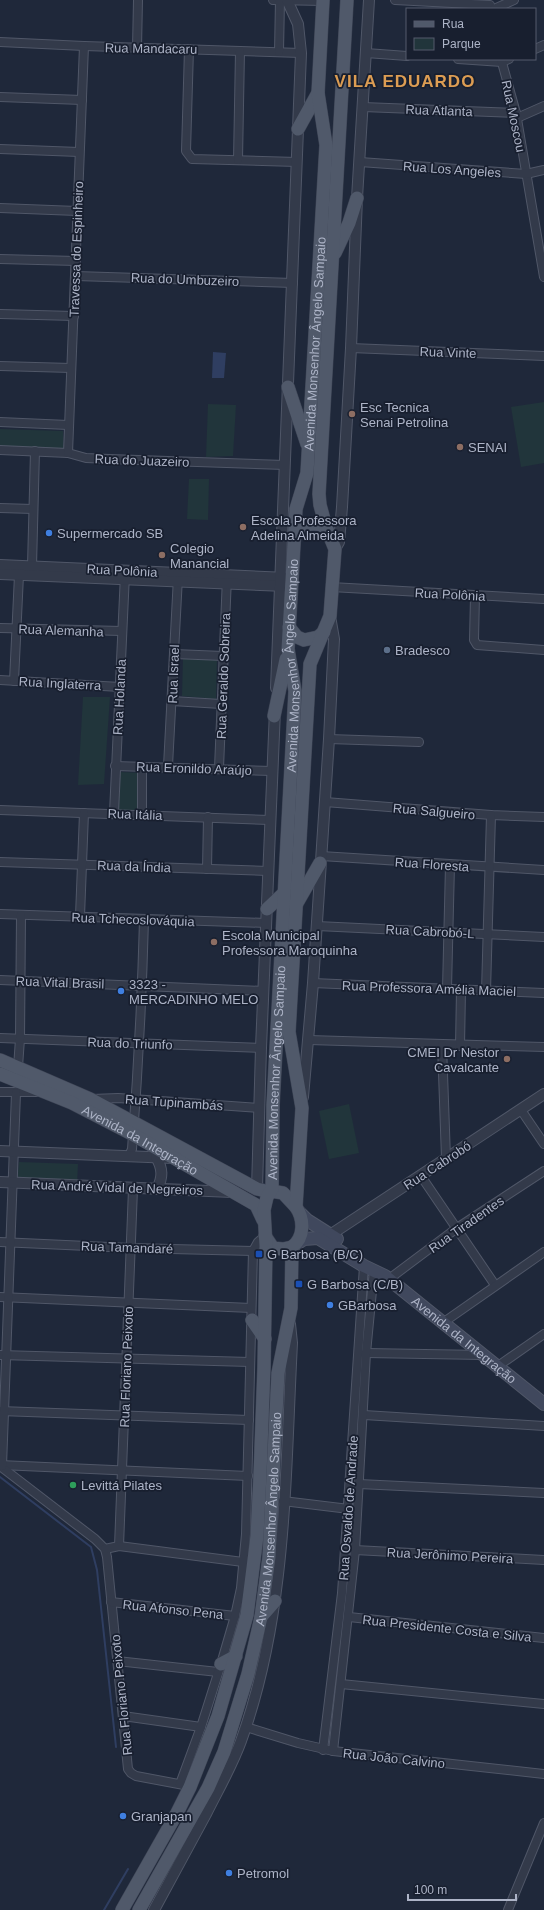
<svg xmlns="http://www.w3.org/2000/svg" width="544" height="1910" font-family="Arial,sans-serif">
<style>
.green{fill:#21353b}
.water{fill:#2f3e61}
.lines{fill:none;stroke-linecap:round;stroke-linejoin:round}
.stream{stroke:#2f3e61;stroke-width:2}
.minor-casing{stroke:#505768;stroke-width:10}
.tertiary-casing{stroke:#505768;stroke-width:12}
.secondary-casing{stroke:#505768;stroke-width:14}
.primary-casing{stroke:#3c4354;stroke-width:14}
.minor{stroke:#333a4a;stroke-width:8}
.tertiary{stroke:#333a4a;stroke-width:10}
.secondary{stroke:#40485d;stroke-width:12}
.primary{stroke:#50596a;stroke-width:13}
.education-dot{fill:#8d6e63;stroke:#181f2f;stroke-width:1.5}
.shop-dot{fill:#3f7fe0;stroke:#181f2f;stroke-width:1.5}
.service-dot{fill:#5c6f8a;stroke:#181f2f;stroke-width:1.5}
.transit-dot{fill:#1a4fb4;stroke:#181f2f;stroke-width:1.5}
.leisure-dot{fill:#2e9e5b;stroke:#181f2f;stroke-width:1.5}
.labels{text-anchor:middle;stroke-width:3.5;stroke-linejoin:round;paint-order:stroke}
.street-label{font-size:13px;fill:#adb4c7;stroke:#181f2f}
.poi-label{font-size:13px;fill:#adb4c7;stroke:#181f2f;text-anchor:start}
.district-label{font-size:17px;font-weight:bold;letter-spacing:1px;fill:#dc9d53;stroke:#181f2f}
</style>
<rect width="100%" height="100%" fill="#1f283a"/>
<g class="green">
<polygon points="544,402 544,463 521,467 511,407"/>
<polygon points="208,404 236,405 233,456 206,457"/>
<polygon points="0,429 63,431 64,452 0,449"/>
<polygon points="189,479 209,479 208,520 187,519"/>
<polygon points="183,657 217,657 216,699 182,696"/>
<polygon points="83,697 110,697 104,784 78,785"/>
<polygon points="118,772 146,773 144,814 116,812"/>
<polygon points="349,1104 359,1153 329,1159 319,1111"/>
<polygon points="19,1162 78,1164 77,1185 17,1183"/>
</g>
<polygon class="water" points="213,352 226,353 224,378 212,378"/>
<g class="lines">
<g class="stream">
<polyline points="0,1477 91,1547 97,1570 116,1747"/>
<polyline points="104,1910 128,1869"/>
</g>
<defs>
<g id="minor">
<polyline points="273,0 323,1"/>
<polyline points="395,0 490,5"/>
<polyline points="494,9 514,0"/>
<polyline points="0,42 84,46 301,53"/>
<polyline points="137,48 138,0"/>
<polyline points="189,49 186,151 192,159 297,162"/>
<polyline points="535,49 544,45"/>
<polyline points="279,52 280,0"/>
<polyline points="366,53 407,56"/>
<polyline points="458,59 502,62 509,59"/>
<polyline points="501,59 516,113 544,277"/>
<polyline points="0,97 82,100"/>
<polyline points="363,107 516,113"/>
<polyline points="517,118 544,106"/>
<polyline points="0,149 79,152"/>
<polyline points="238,160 240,51"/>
<polyline points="360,162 526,174 544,170"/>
<polyline points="0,208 77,211"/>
<polyline points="0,259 76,261"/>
<polyline points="76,276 293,283"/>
<polyline points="0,314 74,316"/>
<polyline points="351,348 544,356"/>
<polyline points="0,366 71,368"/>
<polyline points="0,422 68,425"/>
<polyline points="0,450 68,453 86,458 109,459 285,465"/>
<polyline points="68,453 84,46"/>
<polyline points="0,508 33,509"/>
<polyline points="32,566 35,451"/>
<polyline points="331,587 544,599"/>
<polyline points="475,596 474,640 477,645 544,650"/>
<polyline points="0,628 122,631"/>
<polyline points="174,654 223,656"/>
<polyline points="0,680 120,687"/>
<polyline points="14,681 19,575"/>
<polyline points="172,701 221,704"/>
<polyline points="329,739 419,742"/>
<polyline points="115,766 272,771"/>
<polyline points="142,766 142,815"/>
<polyline points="168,766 178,577"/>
<polyline points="219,768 227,577"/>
<polyline points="325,802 491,815 544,817"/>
<polyline points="0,810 270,820"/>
<polyline points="114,813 125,574"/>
<polyline points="321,856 544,870"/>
<polyline points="0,862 268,871"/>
<polyline points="207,869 208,817"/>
<polyline points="0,914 266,923"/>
<polyline points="80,916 84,813"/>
<polyline points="317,926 544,937"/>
<polyline points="0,980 264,991"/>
<polyline points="313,983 544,993"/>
<polyline points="447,989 450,865"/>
<polyline points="486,991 491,815"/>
<polyline points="0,1038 261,1048"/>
<polyline points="309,1040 544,1047"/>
<polyline points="442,1045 446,1158"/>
<polyline points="460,1046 461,990"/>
<polyline points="18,1067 20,1039 21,915"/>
<polyline points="0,1092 39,1092"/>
<polyline points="92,1099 118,1098 259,1108"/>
<polyline points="521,1110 544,1144"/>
<path d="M129,1156L132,1149C138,1073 142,997 144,920"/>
<polyline points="421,1176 495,1285"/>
<polyline points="0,1242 131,1248 253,1251"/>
<polyline points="389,1279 457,1228 544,1171"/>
<polyline points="0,1297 251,1308"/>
<polyline points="444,1322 544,1252"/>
<polyline points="366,1353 483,1355"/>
<polyline points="0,1355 250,1362"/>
<polyline points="498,1366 544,1334"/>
<polyline points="0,1411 249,1420"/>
<polyline points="364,1415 544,1426"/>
<polyline points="0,1465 248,1476"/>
<polyline points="0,1466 95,1539 105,1549 107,1557 128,1769 131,1773 136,1776 184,1785"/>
<polyline points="2,1466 16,1093"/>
<polyline points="359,1484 544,1493"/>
<polyline points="283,1501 349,1509"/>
<polyline points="119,1546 133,1189"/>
<polyline points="105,1549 119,1546 243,1562"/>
<polyline points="355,1550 544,1560"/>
<polyline points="111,1602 235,1616"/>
<polyline points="349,1617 544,1638"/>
<polyline points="117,1661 218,1672"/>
<polyline points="341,1684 544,1704"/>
<polyline points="123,1716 201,1727"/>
<polyline points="246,1727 298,1743 333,1751 544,1774"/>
<polyline points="323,1750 342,1593 364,1266"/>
<polyline points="333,1751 355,1550 366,1353 374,1270"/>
<polyline points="180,1784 201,1727 221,1664 235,1616 241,1588 246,1534 253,1251 258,1242 265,1236"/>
<polyline points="508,1910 544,1823"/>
</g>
<g id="tertiary">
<polyline points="335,549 339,542 342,507 351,348 357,198 369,0"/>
<polyline points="0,565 287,578"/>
<polyline points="0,574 286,586"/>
<polyline points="276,688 301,53 298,24 287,0"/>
<polyline points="303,1097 313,983 329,739 334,639 330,616"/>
<polyline points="0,1151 173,1158"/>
<path d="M156,1157C163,1169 163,1177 157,1189"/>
<polyline points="0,1182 232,1192"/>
<polyline points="257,1189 261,1048 275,710"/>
<polyline points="330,1235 544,1094"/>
<path d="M154,1910C171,1878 189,1846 206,1814C218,1790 232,1766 241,1741C287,1614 285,1476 292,1343L290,1324"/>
</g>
<g id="secondary">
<polyline points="300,1213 307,1220 337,1239"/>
<path id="s1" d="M298,1243L304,1239L318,1238L364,1266L385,1276L544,1404"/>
</g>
<g id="primary">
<polyline points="298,129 318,93"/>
<polyline points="335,253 349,223 357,198"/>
<polyline points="288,387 307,444"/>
<path d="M295,534C305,524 313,521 326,527"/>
<polyline points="289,627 297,637 304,640 318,637 324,632"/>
<polyline points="274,716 286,659"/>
<polyline points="297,903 320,863"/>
<polyline points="267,909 284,893"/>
<polyline points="0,1060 90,1099 257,1189 270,1192"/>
<path id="s2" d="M0,1074L72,1103L132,1134L256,1205L263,1220"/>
<polyline points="271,1191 283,1193 296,1207"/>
<polyline points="265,1236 273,1248 283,1249 292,1247"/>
<polyline points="252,1320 265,1339"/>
<polyline points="261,1617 275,1601"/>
<polyline points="221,1664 236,1656"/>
<path id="s3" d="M122,1910L177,1813L190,1787L218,1716L247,1615L257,1536L260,1475L264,1367L266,1246L264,1210L267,1197L272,1189L273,1105L295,691L288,649L296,509L307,473L326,145L318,93L323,0"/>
<path id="s4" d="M139,1910L208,1788L224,1752L248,1674L261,1617L269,1557L278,1373L291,1308L292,1247C305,1237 304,1219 296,1207L302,1108L289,1032L310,664L330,616L335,549L326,527L320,505L319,494L347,0"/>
</g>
</defs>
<use href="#minor" class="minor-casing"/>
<use href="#tertiary" class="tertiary-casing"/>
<use href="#secondary" class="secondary-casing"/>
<use href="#primary" class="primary-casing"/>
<use href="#minor" class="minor"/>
<use href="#tertiary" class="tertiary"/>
<use href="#secondary" class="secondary"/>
<use href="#primary" class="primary"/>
</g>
<g class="education-dot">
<circle cx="352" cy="414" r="4"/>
<circle cx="460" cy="447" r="4"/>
<circle cx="243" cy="527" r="4"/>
<circle cx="162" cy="555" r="4"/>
<circle cx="214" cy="942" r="4"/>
<circle cx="507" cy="1059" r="4"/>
</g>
<g class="shop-dot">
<circle cx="49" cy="533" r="4"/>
<circle cx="121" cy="991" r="4"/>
<circle cx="330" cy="1305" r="4"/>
<circle cx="123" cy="1816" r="4"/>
<circle cx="229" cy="1873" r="4"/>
</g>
<circle class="service-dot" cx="387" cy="650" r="4"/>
<g class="transit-dot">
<rect x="255" y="1250" width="8" height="8" rx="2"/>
<rect x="295" y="1280" width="8" height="8" rx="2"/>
</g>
<circle class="leisure-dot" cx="73" cy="1485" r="4"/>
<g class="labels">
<g class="street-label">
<text transform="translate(151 48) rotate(1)" y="5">Rua Mandacaru</text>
<text transform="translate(439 110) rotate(2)" y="5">Rua Atlanta</text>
<text transform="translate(514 116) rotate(78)" y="5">Rua Moscou</text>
<text transform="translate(452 169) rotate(4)" y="5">Rua Los Angeles</text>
<text transform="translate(76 249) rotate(-88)" y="5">Travessa do Espinheiro</text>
<text transform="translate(185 279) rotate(2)" y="5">Rua do Umbuzeiro</text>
<text dy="5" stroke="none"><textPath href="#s3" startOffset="1599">Avenida Monsenhor Ângelo Sampaio</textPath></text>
<text transform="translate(448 352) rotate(2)" y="5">Rua Vinte</text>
<text transform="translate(142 460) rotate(2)" y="5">Rua do Juazeiro</text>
<text transform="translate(122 570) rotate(3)" y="5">Rua Polônia</text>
<text transform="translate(450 594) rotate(3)" y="5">Rua Polônia</text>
<text transform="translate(61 630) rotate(2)" y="5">Rua Alemanha</text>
<text dy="5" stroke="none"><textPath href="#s3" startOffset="1275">Avenida Monsenhor Ângelo Sampaio</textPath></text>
<text transform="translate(173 674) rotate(-88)" y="5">Rua Israel</text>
<text transform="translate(223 676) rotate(-88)" y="5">Rua Geraldo Sobreira</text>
<text transform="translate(60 683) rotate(3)" y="5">Rua Inglaterra</text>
<text transform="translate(119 697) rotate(-87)" y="5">Rua Holanda</text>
<text transform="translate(194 768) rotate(2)" y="5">Rua Eronildo Araújo</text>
<text transform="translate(434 811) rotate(5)" y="5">Rua Salgueiro</text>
<text transform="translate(135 814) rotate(2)" y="5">Rua Itália</text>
<text transform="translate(432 864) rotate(4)" y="5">Rua Floresta</text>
<text transform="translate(134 866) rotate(2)" y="5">Rua da Índia</text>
<text transform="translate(133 919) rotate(2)" y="5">Rua Tchecoslováquia</text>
<text transform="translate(430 931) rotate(3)" y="5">Rua Cabrobó-L</text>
<text transform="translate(60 982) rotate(2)" y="5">Rua Vital Brasil</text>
<text transform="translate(429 988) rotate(2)" y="5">Rua Professora Amélia Maciel</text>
<text transform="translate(130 1043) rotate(2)" y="5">Rua do Triunfo</text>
<text dy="5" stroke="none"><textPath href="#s3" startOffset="867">Avenida Monsenhor Ângelo Sampaio</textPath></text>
<text transform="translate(174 1102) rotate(4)" y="5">Rua Tupinambás</text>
<text dy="5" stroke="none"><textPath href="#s2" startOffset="155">Avenida da Integração</textPath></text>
<text transform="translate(437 1165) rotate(-33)" y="5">Rua Cabrobó</text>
<text transform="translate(117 1187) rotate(2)" y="5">Rua André Vidal de Negreiros</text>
<text transform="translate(466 1224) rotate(-35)" y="5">Rua Tiradentes</text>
<text transform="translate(127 1247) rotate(2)" y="5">Rua Tamandaré</text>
<text dy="5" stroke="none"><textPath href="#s1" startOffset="200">Avenida da Integração</textPath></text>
<text transform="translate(126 1367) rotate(-88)" y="5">Rua Floriano Peixoto</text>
<text transform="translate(348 1508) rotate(-86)" y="5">Rua Osvaldo de Andrade</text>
<text dy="5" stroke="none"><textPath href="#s4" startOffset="418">Avenida Monsenhor Ângelo Sampaio</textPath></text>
<text transform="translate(450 1555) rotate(3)" y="5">Rua Jerônimo Pereira</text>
<text transform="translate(173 1609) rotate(6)" y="5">Rua Afonso Pena</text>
<text transform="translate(447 1628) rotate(6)" y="5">Rua Presidente Costa e Silva</text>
<text transform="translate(121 1695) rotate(-96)" y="5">Rua Floriano Peixoto</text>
<text transform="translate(394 1758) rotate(6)" y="5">Rua João Calvino</text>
</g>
<g class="poi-label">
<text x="360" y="412">Esc Tecnica<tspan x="360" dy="15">Senai Petrolina</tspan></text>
<text x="468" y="452">SENAI</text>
<text x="251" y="525">Escola Professora<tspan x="251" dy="15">Adelina Almeida</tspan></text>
<text x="57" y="538">Supermercado SB</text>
<text x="170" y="553">Colegio<tspan x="170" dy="15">Manancial</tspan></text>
<text x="395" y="655">Bradesco</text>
<text x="222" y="940">Escola Municipal<tspan x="222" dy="15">Professora Maroquinha</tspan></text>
<text x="129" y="989">3323 -<tspan x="129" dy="15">MERCADINHO MELO</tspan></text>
<text x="499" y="1057" text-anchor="end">CMEI Dr Nestor<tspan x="499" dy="15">Cavalcante</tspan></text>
<text x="267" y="1259">G Barbosa (B/C)</text>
<text x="307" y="1289">G Barbosa (C/B)</text>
<text x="338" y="1310">GBarbosa</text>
<text x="81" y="1490">Levittá Pilates</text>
<text x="131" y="1821">Granjapan</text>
<text x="237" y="1878">Petromol</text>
</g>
<g class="district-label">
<text x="405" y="87">VILA EDUARDO</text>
</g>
</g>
<rect x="406" y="8" width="130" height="52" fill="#181f2f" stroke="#545b6c"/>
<rect x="414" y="21" width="20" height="6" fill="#50596a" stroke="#545b6c"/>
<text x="442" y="28" font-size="12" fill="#adb4c7">Rua</text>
<rect x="414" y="38" width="20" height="12" fill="#21353b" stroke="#545b6c"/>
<text x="442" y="48" font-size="12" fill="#adb4c7">Parque</text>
<path d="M408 1894v6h108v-6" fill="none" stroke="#adb4c7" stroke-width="2"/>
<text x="414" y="1894" font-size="12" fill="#adb4c7" stroke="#181f2f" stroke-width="3" paint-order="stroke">100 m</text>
</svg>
